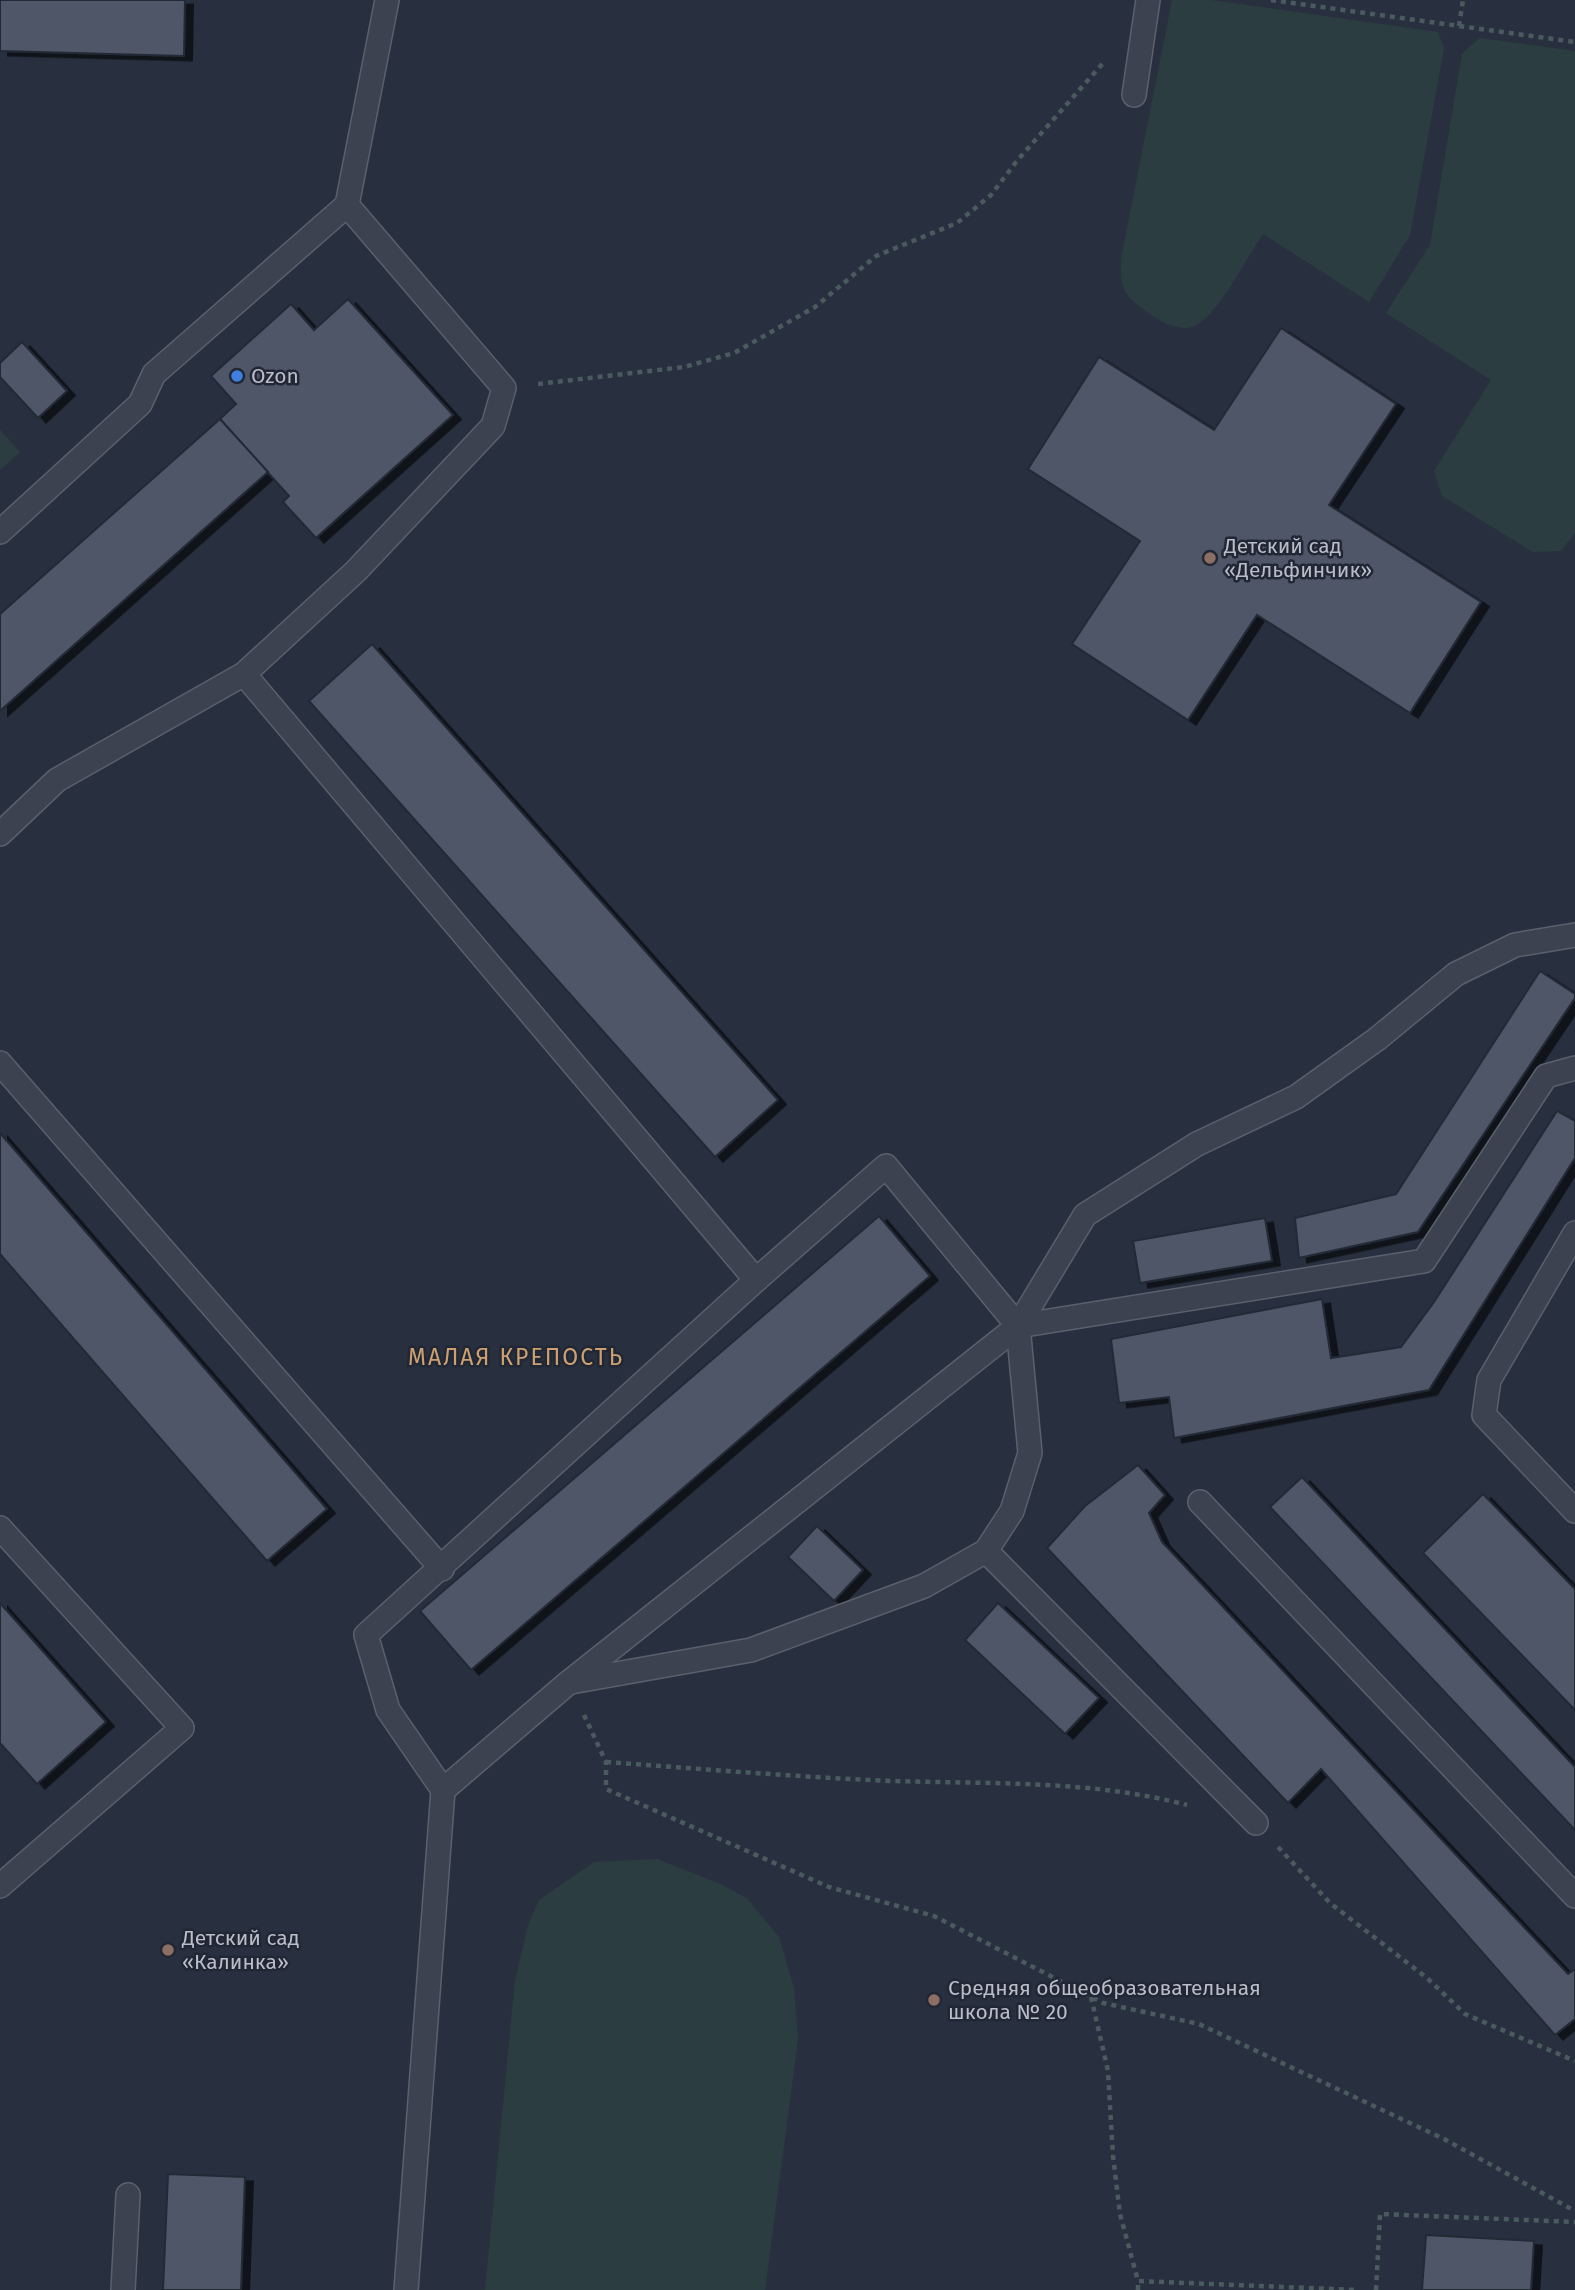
<svg xmlns="http://www.w3.org/2000/svg" width="1575" height="2290" font-family="'Fira Sans',sans-serif">
<style>
.green{fill:#2b3d41}
.building{fill:#4f5667;stroke:#232936;stroke-width:2;filter:url(#shadow)}
.lines{fill:none;stroke-linecap:round;stroke-linejoin:round}
.service-casing{stroke:#5a606c;stroke-width:26}
.path{stroke:#4a5a5f;stroke-width:4.5;stroke-dasharray:5 5;stroke-linecap:butt}
.service{stroke:#3c424f;stroke-width:23}
.shop-dot{fill:#3f7fe0;stroke:#212734;stroke-width:2.5}
.education-dot{fill:#8d6e63;stroke:#212734;stroke-width:2.5}
.labels{text-anchor:middle;stroke-width:5;stroke-linejoin:round;paint-order:stroke}
.poi-label{font-size:21px;fill:#b8bdc9;stroke:#212734;text-anchor:start}
.neighbourhood-label{font-size:23px;letter-spacing:2px;fill:#cca070;stroke:#212734}
</style>
<defs>
<filter id="shadow"><feDropShadow dx="8" dy="4.5" stdDeviation="0" flood-color="#0009"/></filter>
</defs>
<rect width="100%" height="100%" fill="#28303f"/>
<g class="green">
<path d="M1172,0H1211L1438,32L1444,48L1410,235L1369,302L1263,234C1247,256 1216,320 1192,327C1178,331 1158,321 1147,312C1123,295 1120,288 1121,259Z"/>
<polygon points="1479,38 1575,51 1575,533 1561,551 1533,552 1442,496 1434,471 1491,380 1386,313 1430,245 1462,54"/>
<polygon points="0,430 20,452 0,470"/>
<polygon points="657,1859 718,1883 747,1898 779,1937 794,1988 798,2039 765,2290 485,2290 515,1981 528,1925 539,1900 594,1862"/>
</g>
<g class="building">
<polygon points="0,0 185,0 184,56 0,51"/>
<polygon points="348,299 453,415 316,538 283,502 289,496 220,419 236,404 211,376 291,304 314,330"/>
<polygon points="1281,328 1396,404 1329,505 1481,602 1410,713 1257,615 1188,720 1072,644 1140,541 1028,469 1099,357 1214,430"/>
<polygon points="22,342 67,391 38,418 0,377 0,363"/>
<polygon points="220,419 268,472 0,711 0,614"/>
<polygon points="372,644 778,1100 715,1157 309,701"/>
<polygon points="1540,971 1575,994 1575,998 1418,1232 1299,1258 1295,1218 1396,1194"/>
<polygon points="1557,1111 1575,1121 1575,1158 1429,1390 1174,1438 1169,1397 1119,1403 1111,1339 1322,1299 1331,1358 1401,1347 1434,1302"/>
<polygon points="0,1133 327,1509 267,1561 0,1254"/>
<polygon points="879,1216 930,1276 471,1670 420,1611"/>
<polygon points="1265,1218 1272,1261 1140,1283 1133,1241"/>
<polygon points="1138,1465 1165,1495 1149,1513 1162,1542 1568,1974 1575,1969 1575,2019 1555,2035 1321,1769 1288,1803 1047,1548 1085,1506"/>
<polygon points="1302,1477 1575,1767 1575,1830 1270,1507"/>
<polygon points="1483,1494 1575,1589 1575,1710 1423,1553"/>
<polygon points="817,1526 863,1570 834,1601 788,1557"/>
<polygon points="0,1603 106,1722 37,1784 0,1743"/>
<polygon points="998,1603 1099,1698 1065,1734 965,1640"/>
<polygon points="168,2174 245,2177 241,2290 163,2290"/>
<polygon points="1426,2235 1534,2241 1531,2290 1422,2290"/>
</g>
<g class="lines">
<defs>
<g id="service">
<polyline points="1134,95 1148,0"/>
<polyline points="0,532 140,404 154,374 347,205 387,0"/>
<polyline points="244,674 756,1280 366,1635 388,1710 443,1790 406,2290"/>
<polyline points="0,834 57,780 244,674 356,571 493,426 504,388 347,205"/>
<polyline points="0,1063 442,1569"/>
<polyline points="1575,1233 1489,1380 1484,1415 1575,1511"/>
<polyline points="1018,1326 1424,1261 1546,1076 1575,1068"/>
<polyline points="1200,1502 1575,1896"/>
<polyline points="0,1528 182,1728 0,1886"/>
<polyline points="986,1551 1256,1823"/>
<polyline points="571,1682 751,1650 924,1586 986,1551 1012,1511 1030,1453 1018,1326 886,1166 756,1280"/>
<polyline points="443,1790 568,1683 1018,1326 1085,1215 1197,1144 1296,1097 1377,1039 1456,974 1515,945 1575,935"/>
<polyline points="123,2290 128,2195"/>
</g>
</defs>
<use href="#service" class="service-casing"/>
<g class="path">
<polyline points="1271,0 1575,42"/>
<polyline points="1459,26 1463,0"/>
<polyline points="538,384 684,367 734,353 815,307 876,256 957,223 991,195 1016,162 1104,62"/>
<polyline points="584,1715 606,1762 606,1789 829,1887 934,1916 1103,2003 1199,2024 1444,2139 1575,2211"/>
<path d="M606,1762C702,1769 797,1777 892,1781C991,1784 1092,1780 1187,1805"/>
<polyline points="1278,1847 1330,1903 1427,1978 1465,2014 1575,2061"/>
<polyline points="1091,1997 1108,2071 1113,2156 1120,2214 1138,2281"/>
<polyline points="1138,2290 1138,2281 1358,2290"/>
<polyline points="1376,2290 1380,2214 1575,2222"/>
</g>
<use href="#service" class="service"/>
</g>
<circle class="shop-dot" cx="237" cy="376" r="7"/>
<g class="education-dot">
<circle cx="1210" cy="558" r="7"/>
<circle cx="168" cy="1950" r="7"/>
<circle cx="934" cy="2000" r="7"/>
</g>
<g class="labels">
<g class="poi-label">
<text x="251" y="383">Ozon</text>
<text x="1224" y="553">Детский сад<tspan x="1224" dy="24">«Дельфинчик»</tspan></text>
<text x="182" y="1945">Детский сад<tspan x="182" dy="24">«Калинка»</tspan></text>
<text x="948" y="1995">Средняя общеобразовательная<tspan x="948" dy="24">школа № 20</tspan></text>
</g>
<g class="neighbourhood-label">
<text x="516" y="1365">МАЛАЯ КРЕПОСТЬ</text>
</g>
</g>
</svg>
